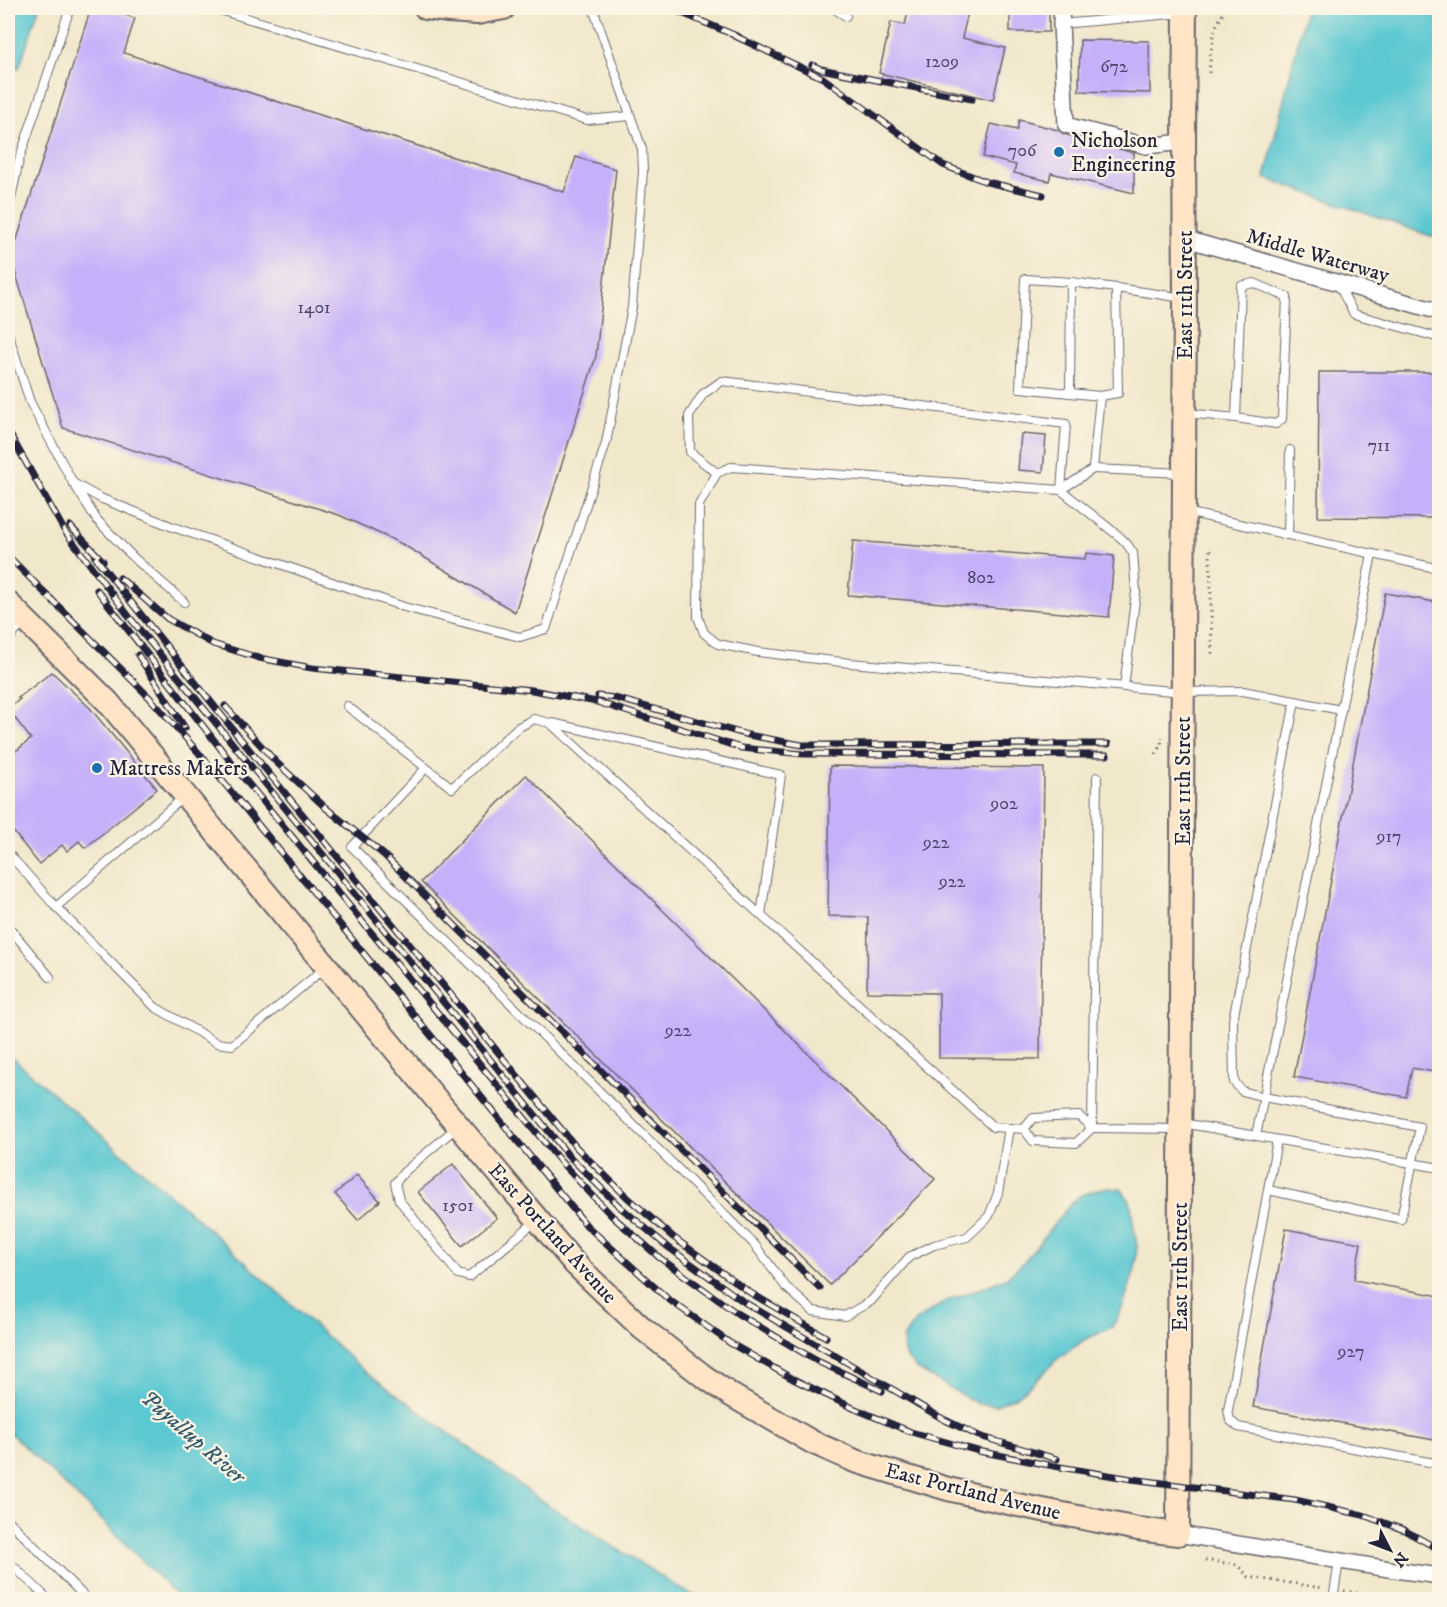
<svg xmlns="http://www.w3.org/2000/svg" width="1447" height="1607" font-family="'IM FELL DW Pica',serif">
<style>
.water{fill:#5bc8d2;stroke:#3e7586;stroke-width:1.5}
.building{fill:#c6b0fa}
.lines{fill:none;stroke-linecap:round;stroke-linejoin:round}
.lane-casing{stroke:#6a676d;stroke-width:10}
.street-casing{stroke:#6a676d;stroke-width:18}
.secondary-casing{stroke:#6a676d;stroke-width:26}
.path{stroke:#6a676d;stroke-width:3;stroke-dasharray:1.5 4.5;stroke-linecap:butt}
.lane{stroke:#fff;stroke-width:8}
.street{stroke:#fff;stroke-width:15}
.secondary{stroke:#ffe4c6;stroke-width:22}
.rail-casing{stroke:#22223b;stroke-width:7}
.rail{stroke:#fcf5e5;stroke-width:4.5;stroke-dasharray:14;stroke-linecap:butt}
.poi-dot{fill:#1f6fb2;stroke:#fcf5e5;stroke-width:2}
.labels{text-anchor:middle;stroke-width:4.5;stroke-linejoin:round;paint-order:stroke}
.number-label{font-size:18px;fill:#4b466b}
.poi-label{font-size:21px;fill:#22223b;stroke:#fcf5e5;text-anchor:start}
.street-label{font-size:21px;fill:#22223b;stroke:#fcf5e5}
.water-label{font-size:22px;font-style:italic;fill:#365c70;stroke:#fcf5e5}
</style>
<rect width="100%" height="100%" fill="#fcf5e5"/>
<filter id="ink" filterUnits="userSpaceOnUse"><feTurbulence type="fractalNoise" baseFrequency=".0167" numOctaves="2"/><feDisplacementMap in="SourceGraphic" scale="12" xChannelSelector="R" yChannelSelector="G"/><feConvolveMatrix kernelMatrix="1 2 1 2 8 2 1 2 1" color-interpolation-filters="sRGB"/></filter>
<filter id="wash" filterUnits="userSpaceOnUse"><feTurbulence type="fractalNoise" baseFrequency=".008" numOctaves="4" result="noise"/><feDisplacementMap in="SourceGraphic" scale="24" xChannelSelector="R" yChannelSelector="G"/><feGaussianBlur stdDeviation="1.35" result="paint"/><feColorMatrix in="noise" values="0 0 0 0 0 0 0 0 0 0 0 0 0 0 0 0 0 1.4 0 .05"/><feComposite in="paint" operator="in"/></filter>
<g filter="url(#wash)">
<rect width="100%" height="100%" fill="#f1e7cb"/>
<g class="water">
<polygon points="8,8 39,8 19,68 8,64"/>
<polygon points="1306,8 1439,8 1439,239 1265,178"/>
<polygon points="8,1054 192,1214 362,1369 540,1500 679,1588 701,1599 180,1599 110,1528 8,1431"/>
<polygon points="1103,1188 1121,1189 1130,1201 1137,1247 1135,1269 1122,1309 1112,1327 1084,1340 1056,1360 1040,1377 1017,1396 996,1405 978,1404 915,1368 904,1353 903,1339 915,1321 946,1301 972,1292 1006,1278 1025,1261 1067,1208 1081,1195"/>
</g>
<g id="blocks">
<g class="building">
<polygon points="91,8 100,8 135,18 124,53 564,192 576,157 616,169 596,356 515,612 402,544 339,515 63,428 11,258"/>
<polygon points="909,8 969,8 962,38 1005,48 993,100 879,73 891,22 905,25"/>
<rect x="1010" y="8" width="39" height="24"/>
<polygon points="1080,40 1149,41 1150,93 1079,91"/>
<polygon points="1019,120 1058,130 1064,134 1134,153 1134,193 1051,173 1049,181 1014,173 1016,165 983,157 991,124 1017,130"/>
<polygon points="1319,372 1440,372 1440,518 1318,517"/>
<polygon points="1021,434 1046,436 1043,472 1018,470"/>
<polygon points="853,541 1085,559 1086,553 1114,556 1109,617 848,595"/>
<polygon points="1385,593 1440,603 1440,1073 1412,1068 1406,1097 1294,1077"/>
<polygon points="52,672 90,708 157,789 85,848 79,841 67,851 62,845 39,864 8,825 8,757 31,739 8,709 20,699 18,698"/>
<polygon points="830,766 1044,768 1040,1059 939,1058 939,993 867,992 868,917 828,916"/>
<polygon points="526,775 935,1179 830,1285 421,882"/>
<polygon points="453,1164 497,1218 462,1246 418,1192"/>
<polygon points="357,1175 380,1201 358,1220 335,1194"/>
<polygon points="1286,1229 1361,1243 1354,1280 1440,1296 1440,1441 1253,1407"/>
</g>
</g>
</g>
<g filter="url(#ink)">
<use href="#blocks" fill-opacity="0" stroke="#6a676d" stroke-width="1.5"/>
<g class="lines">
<defs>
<g id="lane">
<polyline points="213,8 587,120 630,116"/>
<polyline points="833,8 846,16"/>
<polyline points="1061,24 1183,13"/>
<polyline points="8,213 19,160 70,8"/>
<polyline points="1338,284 1354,314 1440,338"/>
<polyline points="1116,288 1184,298"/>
<polyline points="8,333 30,402 73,483 100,498 173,527 404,607 520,637 546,629 606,443 632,307 643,171 642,149 593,8"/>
<polyline points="1070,393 1071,282"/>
<polyline points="1100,396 1020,388 1025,279 1071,282 1116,288 1118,393 1100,396 1093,469 1183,473"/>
<polyline points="1186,413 1236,418 1241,286 1254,283 1287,297 1282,419 1276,424 1236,418"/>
<polyline points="1093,469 1061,490 731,467 717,473 699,505 698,617 704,633 718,644 758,652 850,663 1184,692 1243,691 1341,710"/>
<polyline points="717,473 690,452 689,416 703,394 722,381 1066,424 1061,490 1120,537 1127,544 1133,553 1136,592 1124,687"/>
<polyline points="74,484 97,520 134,558 184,602"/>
<polyline points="1186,512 1440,569"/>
<polyline points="1288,535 1290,450"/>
<polyline points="8,639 25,622"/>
<polyline points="347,706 452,788 517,728 534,719 550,723 993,1127 1024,1129"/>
<polyline points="552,723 781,775 761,915"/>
<polyline points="426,768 352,847 754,1244 786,1287 813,1311 845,1316 871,1301 909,1257 934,1245 967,1237 989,1216 998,1193 1009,1128"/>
<polyline points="1097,777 1092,1128 1180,1129"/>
<polyline points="8,853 56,907 155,1007 217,1043 232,1045 326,967"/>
<polyline points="56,907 185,796"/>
<polyline points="8,926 50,977"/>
<polygon points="1079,1116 1092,1128 1076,1143 1033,1141 1024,1129 1033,1118"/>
<polyline points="1182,1123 1440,1168"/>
<polyline points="457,1127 404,1172 395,1183 399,1200 458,1274 469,1277 536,1221"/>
<polyline points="1256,1136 1372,554"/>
<polyline points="1277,1140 1228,1410 1230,1420 1238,1427 1440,1464"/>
<polyline points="1268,1190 1401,1219 1420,1127 1264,1097 1242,1091 1234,1082 1233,1020 1295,701"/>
<polyline points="8,1520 88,1600"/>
<polyline points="8,1561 49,1600"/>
<polyline points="1333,1600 1339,1561"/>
</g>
<g id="street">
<polyline points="1062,8 1061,24 1066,125 1146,146 1184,142"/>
<polyline points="1186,239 1440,312"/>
<polyline points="1178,1534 1395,1570 1440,1576"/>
</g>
<g id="secondary">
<polyline points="426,8 449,11 477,13 504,8"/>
<polyline points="8,603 108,702 441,1105 575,1264 642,1328 702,1375 731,1395 812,1442 855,1461 948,1489 1018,1505 1138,1529 1178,1534 1185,298 1184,142 1185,8"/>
</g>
</defs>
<use href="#lane" class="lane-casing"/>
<use href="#street" class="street-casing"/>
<use href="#secondary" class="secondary-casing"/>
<g class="path">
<polyline points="1209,73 1211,51 1215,28 1226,8"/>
<polyline points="1210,550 1212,655"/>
<polyline points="1156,754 1161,746 1162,737"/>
<polyline points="1205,1560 1237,1565 1249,1577 1323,1588"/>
<polyline points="1344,1591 1400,1600"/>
</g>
<use href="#lane" class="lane"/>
<use href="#street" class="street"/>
<use href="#secondary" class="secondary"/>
<defs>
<g id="rail">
<polyline points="670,8 739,37"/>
<polyline points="733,35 823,78 943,165 987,182 1043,195"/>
<polyline points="812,65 821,69 972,99"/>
<polyline points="8,431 64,530 131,619 568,1155 619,1206 668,1247 744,1302 943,1419 979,1436 1057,1459"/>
<polyline points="70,526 103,561"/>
<polyline points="8,556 149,697 206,761 587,1226 668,1299 730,1343 793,1379 853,1408 911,1432 978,1451 1054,1466 1132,1479 1295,1500 1363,1515 1404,1530 1440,1550"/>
<polyline points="95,557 239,737 576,1147 627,1197 673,1237 749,1292 826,1337"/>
<polyline points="120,578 168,619 213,644 259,658 312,668 532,690 597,702 741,748 803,754 1107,755"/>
<polyline points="97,590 242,776 560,1161 612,1216 660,1258 738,1314 817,1361 882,1391"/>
<polyline points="138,655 185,728"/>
<polyline points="598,696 615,698 748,735 802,745 1108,744"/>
<polyline points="225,706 276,762 326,808 384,855 820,1288"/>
</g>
</defs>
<use href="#rail" class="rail-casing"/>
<use href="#rail" class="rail"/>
</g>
</g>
<g class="poi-dot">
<circle cx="1059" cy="152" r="6"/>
<circle cx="97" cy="768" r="6"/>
</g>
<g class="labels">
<g class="number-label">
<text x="942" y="67">1209</text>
<text x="1114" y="72">672</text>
<text x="1022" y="156">706</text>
<text x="314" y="313">1401</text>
<text x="1379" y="451">711</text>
<text x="981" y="583">802</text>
<text x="1004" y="809">902</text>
<text x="1389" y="842">917</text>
<text x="936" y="848">922</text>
<text x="952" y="887">922</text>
<text x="678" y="1036">922</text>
<text x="458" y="1211">1501</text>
<text x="1351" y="1357">927</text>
</g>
<g class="poi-label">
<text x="1071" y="147">Nicholson<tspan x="1071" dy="24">Engineering</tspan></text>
<text x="109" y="775">Mattress Makers</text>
</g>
<g class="street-label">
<text transform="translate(1318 255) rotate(16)" y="7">Middle Waterway</text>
<text transform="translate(1185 295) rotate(-90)" y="7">East 11th Street</text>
<text transform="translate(1183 781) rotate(-90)" y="7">East 11th Street</text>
<text transform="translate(553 1233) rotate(48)" y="7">East Portland Avenue</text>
<text transform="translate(1180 1267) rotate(-90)" y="7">East 11th Street</text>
<text transform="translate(973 1491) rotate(14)" y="7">East Portland Avenue</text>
</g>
<g class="water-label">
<text transform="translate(194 1436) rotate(41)" y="8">Puyallup River</text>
</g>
</g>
<rect width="1447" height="1607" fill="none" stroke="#fcf5e5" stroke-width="30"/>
<g transform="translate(1390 1550) rotate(132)" stroke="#fcf5e5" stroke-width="4.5" paint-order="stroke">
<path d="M0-4.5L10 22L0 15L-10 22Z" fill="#22223b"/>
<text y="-9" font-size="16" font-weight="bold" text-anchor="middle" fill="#22223b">N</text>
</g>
</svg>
